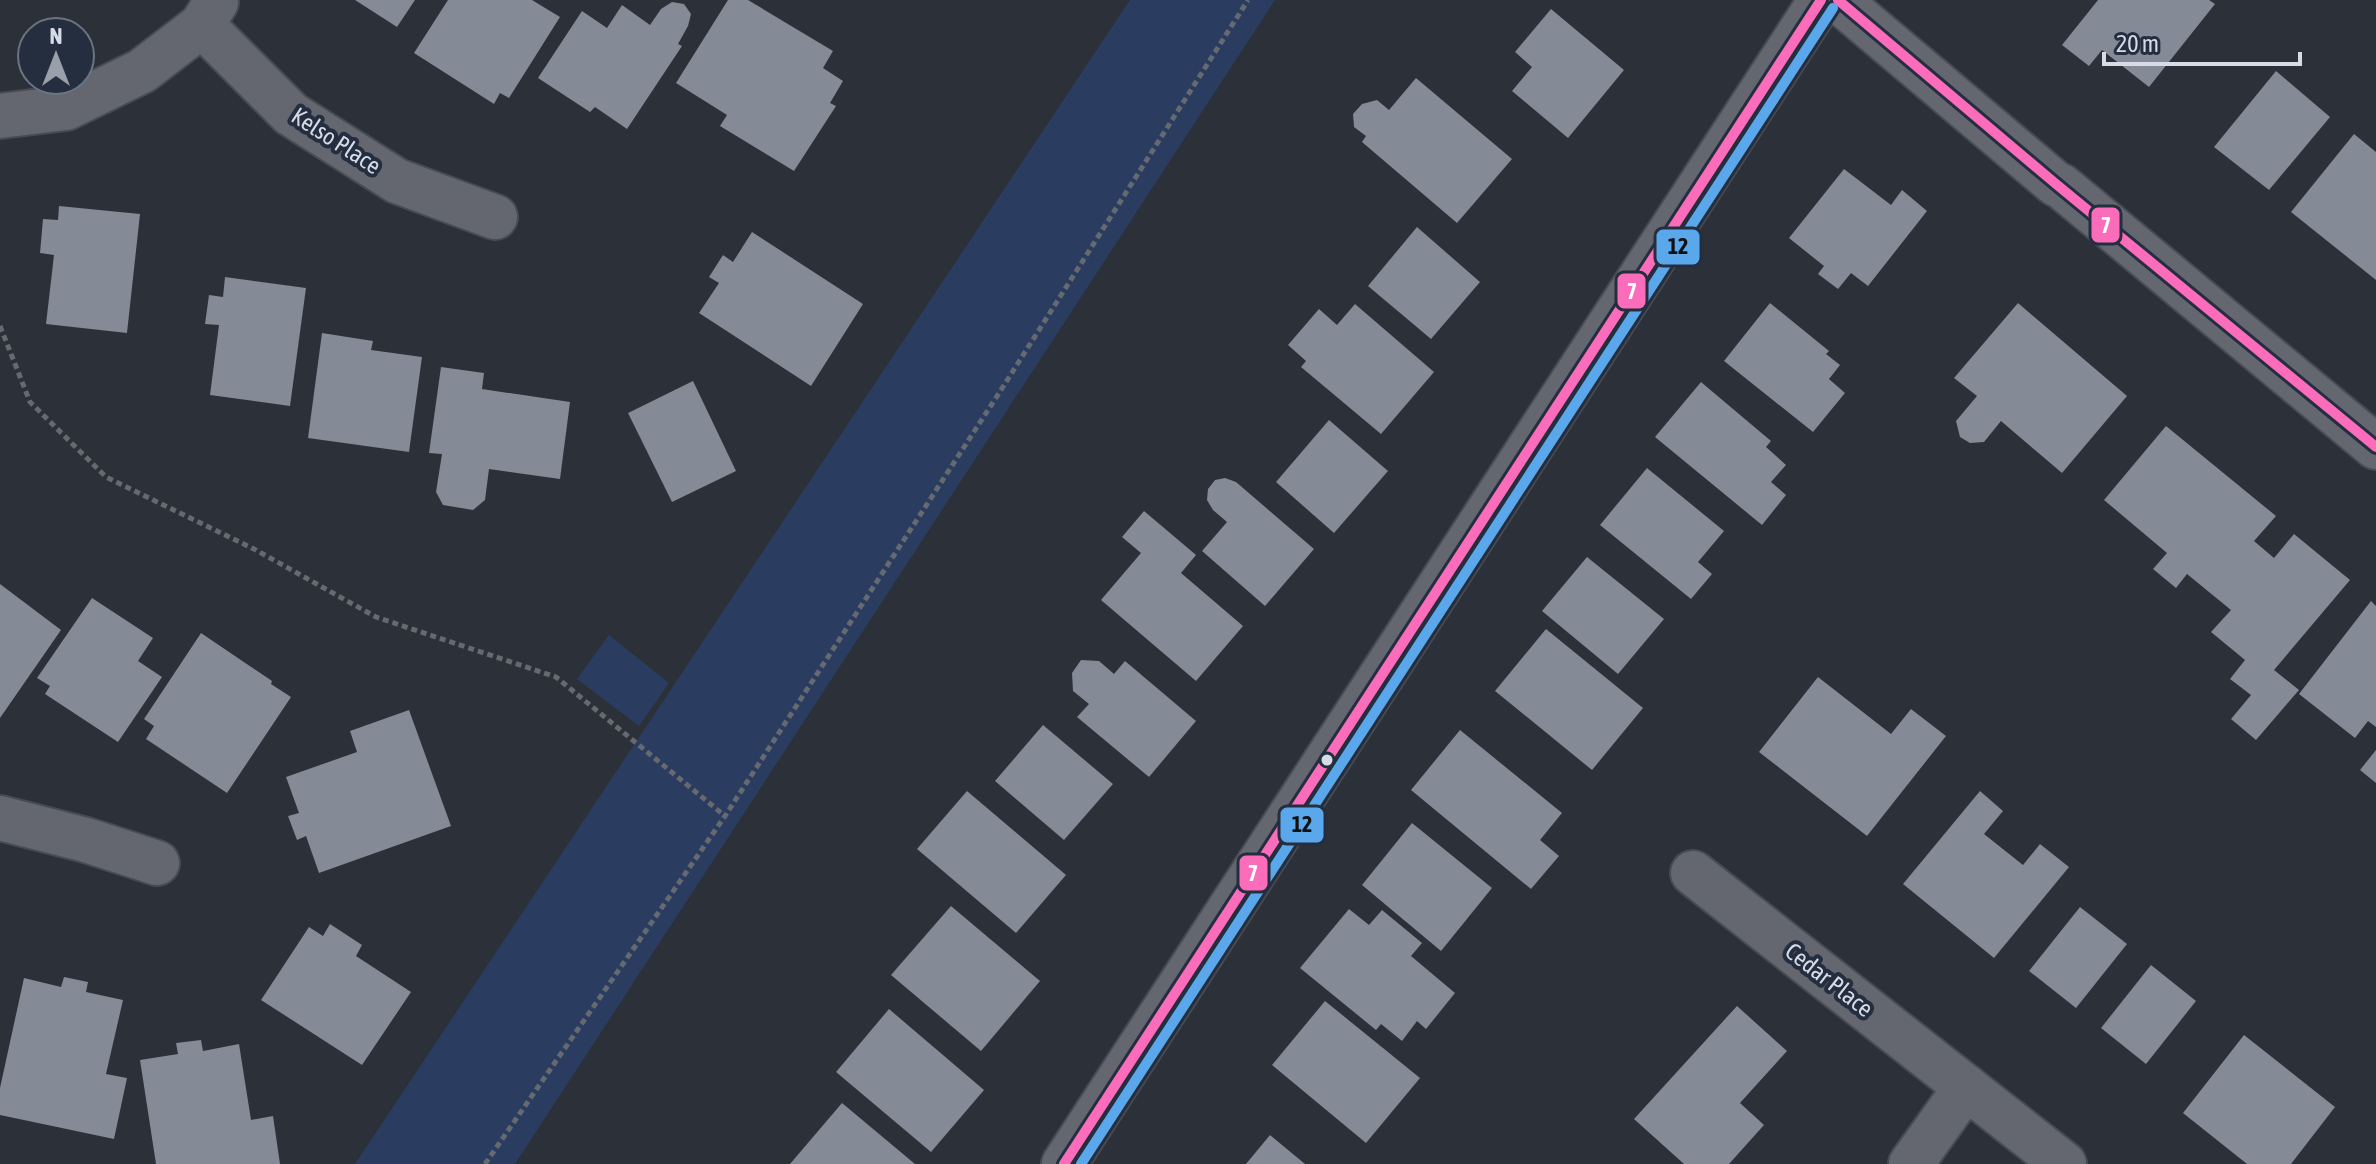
<svg xmlns="http://www.w3.org/2000/svg" width="2376" height="1164" font-family="'Asap Condensed',sans-serif">
<style>
.green{fill:#2a3d60}
.building{fill:#848a96}
.lines{fill:none;stroke-linecap:round;stroke-linejoin:round}
.minor-casing{stroke:#474c54;stroke-width:48}
.path{stroke:#66696f;stroke-width:5;stroke-dasharray:6 4;stroke-linecap:butt}
.minor{stroke:#64676f;stroke-width:44}
.bus-1-casing{stroke:#252e3f;stroke-width:16}
.bus-2-casing{stroke:#252e3f;stroke-width:16}
.bus-1{stroke:#fb6dba;stroke-width:10}
.bus-2{stroke:#5aa8eb;stroke-width:10}
.bus-dot{fill:#d5dce7;stroke:#252e3f;stroke-width:3}
.labels{text-anchor:middle;stroke-width:8;stroke-linejoin:round;paint-order:stroke}
.street-label{font-size:24px;fill:#d5dce7;stroke:#252e3f}
.line-badge{stroke:#252e3f;stroke-width:3}
.badge-label{font-size:22px;text-anchor:middle;font-weight:bold;fill:#fff}
.pale-badge-label{font-size:22px;text-anchor:middle;font-weight:bold;fill:#111}
</style>
<rect width="100%" height="100%" fill="#2b3039"/>
<g class="green">
<polygon points="1130,0 1275,0 515,1164 355,1164"/>
<polygon points="609,635 669,683 639,726 577,679"/>
</g>
<g class="building">
<polygon points="355,0 415,0 397,27"/>
<polygon points="448,0 532,0 560,17 509,98 500,93 494,104 414,53"/>
<polygon points="728,0 748,0 833,51 823,68 843,81 830,103 836,106 794,171 720,126 727,115 676,83"/>
<polygon points="2098,0 2209,0 2215,4 2149,87 2102,50 2089,66 2062,45"/>
<polygon points="672,2 684,4 691,14 688,26 678,44 682,46 627,129 595,107 590,112 538,78 582,11 607,28 622,5 650,25 661,9"/>
<polygon points="1551,9 1624,70 1568,138 1512,91 1532,67 1515,52"/>
<polygon points="2276,71 2330,117 2269,190 2214,147"/>
<polygon points="1416,78 1512,159 1457,223 1362,142 1366,136 1354,127 1353,114 1362,104 1377,100 1389,110"/>
<polygon points="2354,134 2376,152 2376,280 2291,212"/>
<polygon points="1844,169 1891,205 1902,190 1927,211 1868,286 1851,273 1838,289 1818,274 1824,266 1789,238"/>
<polygon points="59,206 140,214 127,333 46,324 54,255 40,253 43,219 58,220"/>
<polygon points="1417,227 1480,282 1431,339 1368,286"/>
<polygon points="752,232 863,304 811,386 699,313 719,283 709,277 723,255 733,262"/>
<polygon points="225,277 306,288 290,406 210,395 219,325 205,324 209,295 223,297"/>
<polygon points="1770,303 1829,351 1826,354 1840,365 1829,379 1845,393 1813,432 1724,361"/>
<polygon points="2018,303 2127,396 2062,473 2001,421 1984,442 1970,443 1960,437 1956,421 1977,396 1954,378"/>
<polygon points="1355,304 1434,372 1381,434 1301,367 1306,361 1288,345 1319,309 1337,325"/>
<polygon points="322,333 373,341 371,350 422,357 409,452 308,438"/>
<polygon points="441,367 484,373 482,389 570,402 560,479 489,469 485,500 473,510 443,505 436,492 442,454 429,453"/>
<polygon points="693,381 736,471 672,502 628,413"/>
<polygon points="1701,382 1771,441 1766,447 1786,465 1771,482 1786,495 1762,525 1655,437"/>
<polygon points="1329,420 1388,471 1334,533 1276,482"/>
<polygon points="2166,426 2276,516 2254,541 2274,558 2294,534 2350,580 2274,670 2299,690 2256,740 2231,719 2251,695 2230,679 2245,660 2211,632 2231,610 2187,574 2176,588 2153,569 2167,553 2104,500"/>
<polygon points="1647,468 1724,531 1698,562 1712,574 1691,599 1600,525"/>
<polygon points="1225,478 1236,482 1314,549 1265,606 1202,551 1227,522 1213,510 1207,500 1208,489 1215,480"/>
<polygon points="1144,511 1196,555 1181,573 1243,626 1196,681 1101,600 1141,553 1122,537"/>
<polygon points="1587,557 1664,619 1618,674 1542,611"/>
<polygon points="0,584 61,630 0,718"/>
<polygon points="92,598 153,638 138,661 162,677 118,742 45,694 50,686 37,678"/>
<polygon points="2371,601 2376,606 2376,727 2368,721 2355,738 2299,694"/>
<polygon points="1546,629 1643,708 1592,770 1495,691"/>
<polygon points="201,633 272,681 271,684 291,697 227,793 146,739 154,726 144,719"/>
<polygon points="1081,660 1099,661 1114,674 1125,661 1196,721 1149,777 1077,717 1089,704 1073,691 1072,673"/>
<polygon points="1818,677 1891,734 1911,709 1946,736 1867,836 1759,752"/>
<polygon points="409,710 451,826 319,873 306,836 297,840 288,816 299,813 286,777 357,752 350,731"/>
<polygon points="1043,725 1113,784 1064,840 995,781"/>
<polygon points="1460,730 1562,813 1540,840 1559,856 1531,889 1411,790"/>
<polygon points="2376,750 2376,783 2360,770"/>
<polygon points="967,791 1066,875 1016,933 917,849"/>
<polygon points="1980,791 2003,811 1984,834 2023,865 2040,844 2069,867 1994,958 1903,884"/>
<polygon points="1412,823 1492,888 1441,951 1362,885"/>
<polygon points="951,906 1040,981 981,1051 891,975"/>
<polygon points="2080,907 2127,944 2076,1008 2029,971"/>
<polygon points="1349,909 1369,925 1382,910 1422,943 1411,956 1455,993 1426,1029 1417,1021 1402,1041 1381,1024 1376,1030 1300,968"/>
<polygon points="330,924 362,945 356,956 411,992 362,1065 261,1000 309,927 323,936"/>
<polygon points="2151,965 2196,1001 2146,1064 2101,1028"/>
<polygon points="64,977 88,982 86,992 123,1000 106,1074 127,1078 114,1139 0,1115 0,1088 24,978 61,987"/>
<polygon points="1325,1001 1420,1078 1366,1143 1272,1065"/>
<polygon points="1737,1006 1787,1051 1740,1103 1764,1125 1729,1164 1684,1164 1634,1119"/>
<polygon points="889,1009 984,1090 931,1152 836,1072"/>
<polygon points="2244,1035 2335,1107 2291,1164 2247,1164 2183,1113"/>
<polygon points="201,1040 203,1051 239,1044 251,1120 273,1116 280,1164 156,1164 140,1060 178,1054 176,1043"/>
<polygon points="842,1103 915,1164 790,1164"/>
<polygon points="1270,1135 1305,1164 1246,1164"/>
</g>
<g class="lines">
<defs>
<g id="minor">
<polyline points="1838,0 2056,184 2061,186 2376,447"/>
<polyline points="202,25 291,114 397,181 495,217"/>
<polyline points="0,116 66,108 142,71 202,25 216,2"/>
<polyline points="0,818 86,840 157,863"/>
<polyline points="1693,873 2064,1164"/>
<polyline points="1064,1164 1821,0"/>
<polyline points="1911,1164 1966,1087"/>
</g>
</defs>
<use href="#minor" class="minor-casing"/>
<g class="path">
<polyline points="0,326 30,402 106,477 254,549 376,617 556,677 725,816"/>
<polyline points="485,1164 725,816 1001,390 1248,0"/>
</g>
<use href="#minor" class="minor"/>
<defs>
<g id="bus-1">
<polyline points="1838,0 2056,184 2376,447"/>
<polyline points="1064,1164 1821,0"/>
</g>
<polyline id="bus-2" points="1081,1164 1833,8"/>
</defs>
<use href="#bus-1" class="bus-1-casing"/>
<use href="#bus-2" class="bus-2-casing"/>
<use href="#bus-1" class="bus-1"/>
<use href="#bus-2" class="bus-2"/>
</g>
<circle class="bus-dot" cx="1327" cy="760" r="7"/>
<g class="labels">
<g class="street-label">
<text transform="translate(336 141) rotate(33)" y="8">Kelso Place</text>
<text transform="translate(1829 980) rotate(38)" y="8">Cedar Place</text>
</g>
</g>
<g class="line-badge">
<rect x="2090" y="206" width="31" height="38" rx="8" fill="#fb6dba"/>
<rect x="1655" y="228" width="46" height="38" rx="8" fill="#5aa8eb"/>
<rect x="1616" y="272" width="31" height="38" rx="8" fill="#fb6dba"/>
<rect x="1279" y="806" width="46" height="38" rx="8" fill="#5aa8eb"/>
<rect x="1238" y="854" width="31" height="38" rx="8" fill="#fb6dba"/>
</g>
<g class="badge-label">
<text x="2106" y="233">7</text>
<text x="1632" y="299">7</text>
<text x="1253" y="881">7</text>
</g>
<g class="pale-badge-label">
<text x="1678" y="254">12</text>
<text x="1302" y="832">12</text>
</g>
<g transform="translate(56 56)"><circle r="38" fill="#252e3f" stroke="#6b7482" stroke-width="2"/>
<path d="M0-6L14 30L0 20L-14 30Z" fill="#9aa0aa"/>
<text y="-12" font-size="22" font-weight="bold" text-anchor="middle" fill="#d5dce7">N</text>
</g>
<path d="M2104 52v12h196v-12" fill="none" stroke="#d5dce7" stroke-width="4"/>
<text x="2116" y="52" font-size="24" fill="#d5dce7" stroke="#252e3f" stroke-width="6" paint-order="stroke">20 m</text>
</svg>
